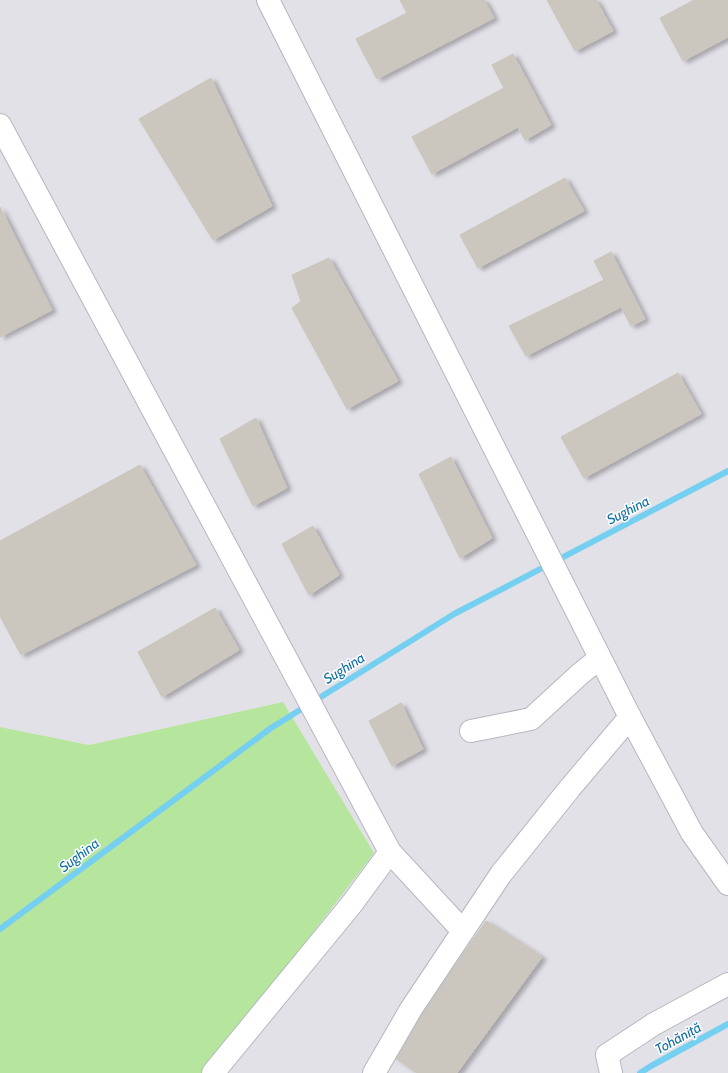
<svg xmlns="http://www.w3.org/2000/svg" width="728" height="1073" font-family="Cabin,sans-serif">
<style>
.industrial{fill:#e3e1e8}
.green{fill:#b6e59e}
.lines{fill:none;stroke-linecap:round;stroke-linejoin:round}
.stream{stroke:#75cff0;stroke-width:6}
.building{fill:#cbc7bf;stroke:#cbc5ba;filter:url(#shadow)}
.minor-casing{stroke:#b4b7c1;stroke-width:24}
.minor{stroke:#fff;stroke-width:22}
.labels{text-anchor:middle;stroke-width:3;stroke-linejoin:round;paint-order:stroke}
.water-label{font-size:14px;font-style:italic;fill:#0d6fa3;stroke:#fff}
</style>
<defs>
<filter id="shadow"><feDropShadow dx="4.5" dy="2.5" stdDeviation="2" flood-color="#0004"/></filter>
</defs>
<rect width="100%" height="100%" fill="#efe9e1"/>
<polygon class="industrial" points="0,0 728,0 728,1073 205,1073 283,702 89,745 0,727"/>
<polygon class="green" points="283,702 374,853 205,1073 0,1073 0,727 89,745"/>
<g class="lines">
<g class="stream">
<polyline points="0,929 271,728 454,614 728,471"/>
<polyline points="640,1073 651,1066 728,1024"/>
</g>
</g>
<g class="building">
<polygon points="400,0 484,0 494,18 377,79 356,39 407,13"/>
<polygon points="547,0 596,0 613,31 575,51"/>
<polygon points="694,0 728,0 728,37 683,61 660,18"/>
<polygon points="513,54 551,125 525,140 518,127 432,174 412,137 504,88 492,65"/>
<polygon points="211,78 272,206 213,240 139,119"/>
<polygon points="565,178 584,211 478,268 460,235"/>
<polygon points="0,207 52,310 0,337"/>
<polygon points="611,252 645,319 631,326 621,307 526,356 509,326 604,280 594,261"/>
<polygon points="329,258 398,381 347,409 292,308 301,301 292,275"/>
<polygon points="678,373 701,414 584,478 561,437"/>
<polygon points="256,418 287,488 253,506 220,439"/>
<polygon points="451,457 492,538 460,558 419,474"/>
<polygon points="140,465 196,565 21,655 0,616 0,541"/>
<polygon points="313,526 339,575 309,595 282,544"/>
<polygon points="215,608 239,650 162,697 138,652"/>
<polygon points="401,703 423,749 392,766 369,721"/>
<polygon points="486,921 542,957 457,1073 417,1073 392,1055"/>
</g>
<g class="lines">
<defs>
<g id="minor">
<polyline points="268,0 630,717 692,833 728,884"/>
<polyline points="0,125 390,852 463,931"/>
<polyline points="471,731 531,719 580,674 600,658"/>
<polyline points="213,1073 351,905 390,852"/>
<polyline points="374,1073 411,1009 501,874 570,788 630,717"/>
<polyline points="611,1073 607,1055 654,1024 728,984"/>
</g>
</defs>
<use href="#minor" class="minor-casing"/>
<use href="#minor" class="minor"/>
</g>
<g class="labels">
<g class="water-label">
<text transform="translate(628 510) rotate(-27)" y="5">Sughina</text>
<text transform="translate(344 668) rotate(-32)" y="5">Sughina</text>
<text transform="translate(79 855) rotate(-37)" y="5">Sughina</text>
<text transform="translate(678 1038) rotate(-29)" y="5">Tohăniță</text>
</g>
</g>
</svg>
